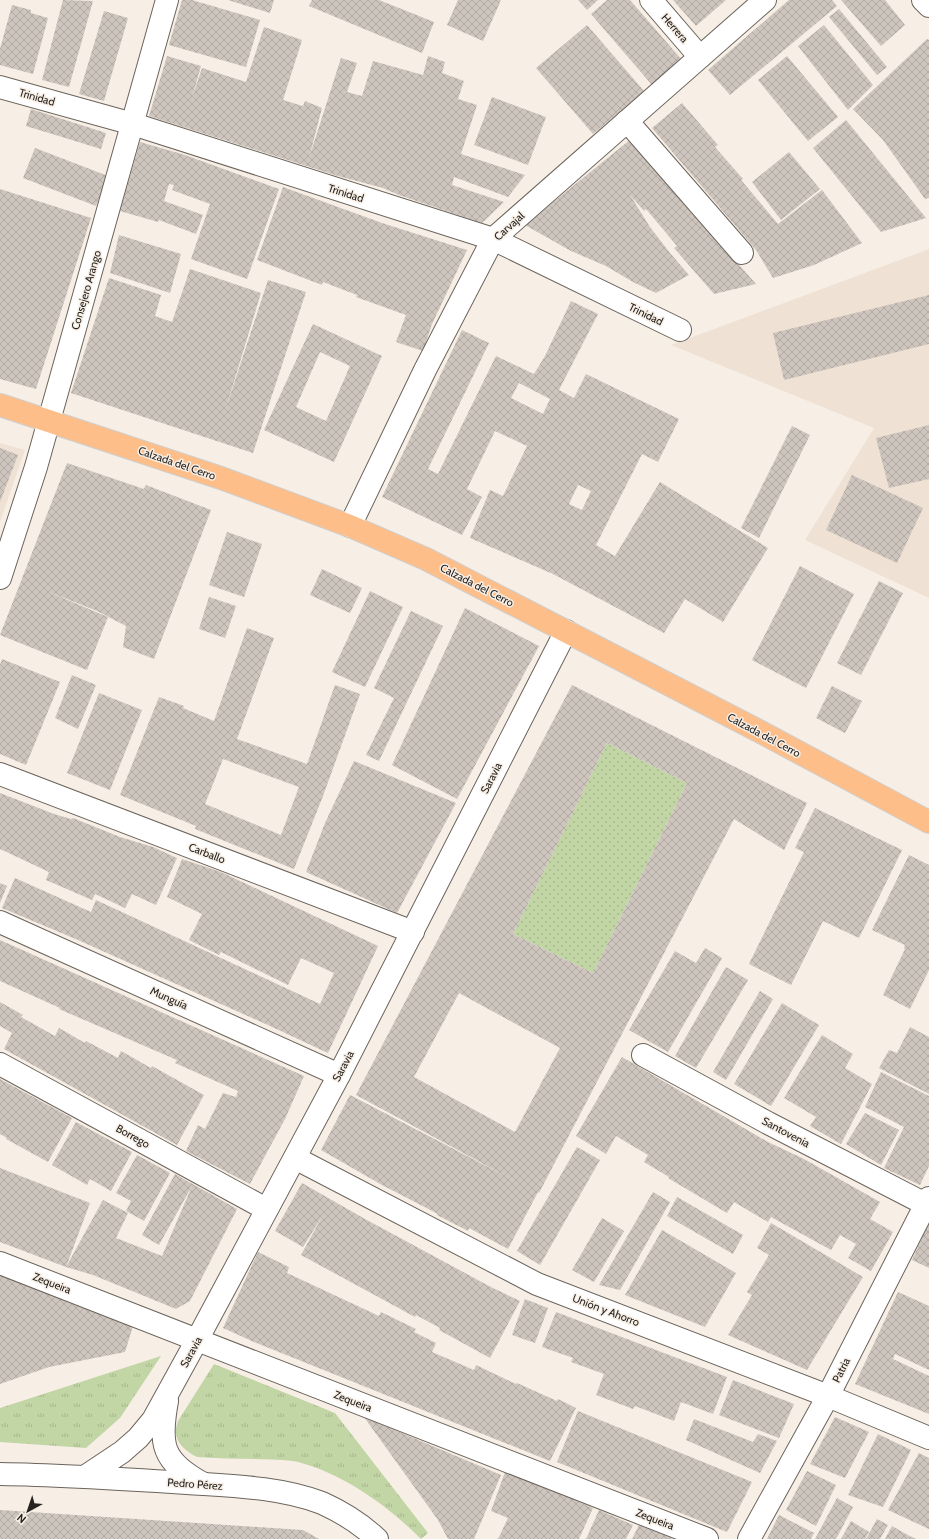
<svg xmlns="http://www.w3.org/2000/svg" width="929" height="1539" font-family="Cabin,sans-serif">
<style>
.built{fill:#efe1d3}
.grass{fill:url(#grass-tufts)}
.garden{fill:url(#garden-dots)}
.building{fill:url(#building-cross-hatch);fill-rule:evenodd}
.lines{fill:none;stroke-linecap:round;stroke-linejoin:round}
.minor-casing{stroke:#6b645c;stroke-width:24}
.major-casing{stroke:#cfcfce;stroke-width:24}
.minor{stroke:#fff;stroke-width:22}
.major{stroke:#fdbe89;stroke-width:22}
.labels{text-anchor:middle;stroke-width:3;stroke-linejoin:round;paint-order:stroke}
.street-label{font-size:11px;fill:#262320;stroke:#f7efe6}
</style>
<defs>
<pattern id="grass-tufts" width="24" height="20" patternUnits="userSpaceOnUse"><rect width="24" height="20" fill="#c2d5a5"/><path d="M3 7l-1-3M5 7V3M7 7l1-3M15 17l-1-3M17 17v-4M19 17l1-3" fill="none" stroke="#a7b78e"/></pattern>
<pattern id="garden-dots" width="8" height="8" patternUnits="userSpaceOnUse"><rect width="8" height="8" fill="#c2d5a5"/><path d="M2 2h.1M6 6h.1" fill="none" stroke="#a7b78e" stroke-width="1.8" stroke-linecap="round"/></pattern>
<pattern id="building-cross-hatch" width="8" height="8" patternUnits="userSpaceOnUse"><rect width="8" height="8" fill="#cec6be"/><path d="M0 0l8 8M0 8l8-8" fill="none" stroke="#b1aaa3"/></pattern>
</defs>
<rect width="100%" height="100%" fill="#f7efe6"/>
<g class="built">
<polygon points="929,249 929,598 805,540 874,428 671,345"/>
<polygon points="0,443 25,450 0,522"/>
</g>
<g class="grass">
<polygon points="161,1356 120,1418 86,1448 0,1442 0,1408"/>
<path d="M214,1364L335,1413L428,1533L421,1539C388,1506 344,1474 298,1462C284,1459 269,1460 255,1459C236,1459 216,1458 197,1457C182,1449 171,1439 178,1421Z"/>
</g>
<polygon class="garden" points="607,743 687,783 593,973 513,934"/>
<g class="building">
<polygon points="63,0 93,1 69,87 42,80"/>
<polygon points="182,0 192,0 260,20 246,67 169,45"/>
<polygon points="228,0 274,0 270,13"/>
<polygon points="312,0 379,0 434,22 422,53 309,6"/>
<polygon points="458,0 501,0 483,41 447,25"/>
<polygon points="578,0 598,0 587,10"/>
<polygon points="607,0 630,0 682,60 652,85 591,14"/>
<polygon points="673,0 726,0 696,26"/>
<polygon points="789,0 832,0 837,6 730,95 708,70"/>
<polygon points="841,0 885,0 905,25 881,46"/>
<polygon points="12,5 31,10 31,13 48,18 33,74 0,65 0,49"/>
<polygon points="839,9 887,67 877,75 829,17"/>
<polygon points="104,11 128,18 104,101 79,94"/>
<polygon points="587,25 644,91 593,134 536,68"/>
<polygon points="824,25 873,85 848,110 798,46"/>
<polygon points="264,27 302,40 283,100 303,106 305,101 322,108 309,158 341,58 357,63 347,92 362,96 373,61 423,75 428,56 445,62 442,73 464,81 458,99 477,105 461,154 525,175 508,197 454,177 452,185 504,202 482,223 399,195 383,188 338,176 149,116 167,56 201,66 192,98 202,68 246,82"/>
<polygon points="927,39 929,40 929,198 925,199 883,140 853,109"/>
<polygon points="787,56 838,117 808,141 758,80"/>
<polygon points="492,97 546,117 528,165 474,145"/>
<polygon points="682,103 718,145 715,147 743,179 741,180 778,224 822,190 862,243 814,265 773,278 756,250 652,128"/>
<polygon points="31,109 106,133 101,149 26,126"/>
<polygon points="846,120 926,218 881,232 813,148"/>
<polygon points="631,139 703,224 756,284 714,294 674,248 677,246 646,209 644,211 630,195 650,227 670,253 689,275 656,293 633,282 606,266 571,251 525,225"/>
<polygon points="140,142 185,155 279,189 247,279 191,259 210,204 172,190 174,185 169,184 164,201 203,215 196,234 159,220 158,222 120,211"/>
<polygon points="35,148 108,176 96,206 23,178"/>
<polygon points="789,152 820,189 781,220 752,182"/>
<polygon points="283,187 382,223 467,250 432,324 423,351 396,342 406,315 356,297 357,295 323,282 322,285 257,260"/>
<polygon points="0,189 91,218 36,389 0,379"/>
<polygon points="119,235 181,254 170,293 110,273"/>
<polygon points="190,269 261,293 225,411 268,280 306,292 253,453 71,393 109,278 161,295 155,316 172,322"/>
<polygon points="929,295 929,344 784,380 773,333"/>
<path d="M571,301L598,314L559,390L574,398L586,374L679,419L658,462L642,454L596,545L615,556L660,482L768,548L723,622L685,599L664,633L553,574L470,538L490,490L503,496L527,446L495,431L467,489L482,497L462,535L382,497L462,330L489,343L428,469L438,474L496,356L534,374L545,356ZM519,383L550,399L543,414L511,398ZM578,485L591,491L582,510L569,504Z"/>
<path d="M313,324L382,356L334,462L264,430ZM320,352L350,366L326,421L296,407Z"/>
<polygon points="929,425 929,479 889,488 876,438"/>
<polygon points="792,426 810,435 759,538 741,528"/>
<polygon points="0,448 18,455 0,502"/>
<polygon points="67,463 144,489 146,485 211,510 154,659 123,647 126,626 97,611 44,590 108,617 87,670 0,635"/>
<polygon points="852,475 923,508 897,563 826,530"/>
<polygon points="227,532 262,544 244,597 209,585"/>
<polygon points="800,566 854,594 806,688 752,660"/>
<polygon points="322,569 362,588 350,613 310,595"/>
<polygon points="879,581 903,593 861,675 837,663"/>
<polygon points="370,591 403,607 365,687 332,672"/>
<polygon points="209,597 236,606 225,638 199,629"/>
<polygon points="465,608 539,646 457,799 392,765"/>
<polygon points="411,611 443,626 379,761 366,755 394,698 374,688"/>
<path d="M247,628L274,638L237,739L307,764L335,685L360,694L323,796L294,869L195,829L196,826L120,795L159,697L184,706L183,708L214,721ZM223,759L299,787L281,835L205,804Z"/>
<polygon points="2,659 60,682 26,765 0,754 0,665"/>
<polygon points="72,675 96,685 78,729 55,718"/>
<path d="M572,685L807,803L784,850L734,819L539,1193L538,1192L508,1249L469,1228L468,1231L437,1215L438,1214L382,1185L321,1150L350,1095L519,1183L356,1095ZM607,743L687,783L593,973L513,934ZM459,993L560,1048L515,1132L414,1077Z"/>
<polygon points="832,686 862,701 845,733 816,718"/>
<polygon points="99,693 142,710 110,790 67,773"/>
<polygon points="354,761 456,803 397,913 306,872 325,823"/>
<polygon points="0,793 54,814 71,819 73,818 120,837 153,847 177,858 156,905 132,894 125,908 95,894 92,900 46,880 49,872 0,849"/>
<polygon points="815,808 902,850 859,938 823,921 791,985 749,964 804,852 795,848"/>
<polygon points="909,855 929,865 929,970 910,1009 883,995 905,949 904,948 905,945 872,930"/>
<polygon points="182,859 221,872 378,946 328,1053 270,1026 78,940 2,908 15,878 91,912 96,900 320,1004 334,973 301,958 288,985 221,952 219,955 189,940 202,914 167,897"/>
<polygon points="0,883 7,886 0,903"/>
<polygon points="0,940 304,1076 285,1119 250,1184 186,1151 198,1125 205,1129 223,1093 236,1097 238,1091 175,1063 177,1060 59,1009 60,1008 0,981"/>
<polygon points="705,948 722,958 668,1052 629,1030 675,951 696,963"/>
<polygon points="726,967 748,980 696,1068 675,1056"/>
<polygon points="760,991 773,999 726,1080 713,1072"/>
<polygon points="0,1002 23,1015 21,1017 55,1036 59,1028 85,1043 86,1041 118,1058 121,1051 151,1068 152,1066 204,1095 177,1145 4,1049 12,1033 0,1026"/>
<polygon points="782,1003 819,1025 771,1106 734,1084"/>
<polygon points="910,1027 929,1037 929,1094 879,1068 889,1050 897,1053"/>
<polygon points="822,1035 853,1054 845,1068 872,1084 841,1144 810,1126 816,1117 784,1098"/>
<polygon points="622,1057 768,1142 804,1159 880,1202 870,1219 893,1232 871,1271 848,1258 856,1244 840,1235 831,1250 771,1217 768,1222 734,1202 727,1213 668,1178 669,1177 644,1162 648,1155 616,1136 606,1154 576,1136"/>
<polygon points="881,1072 929,1096 929,1166 920,1185 884,1168 904,1127 865,1107"/>
<polygon points="0,1079 72,1118 48,1162 6,1139 7,1138 0,1134"/>
<polygon points="865,1113 899,1130 881,1165 846,1144"/>
<polygon points="76,1122 132,1152 111,1191 90,1179 87,1185 52,1165"/>
<polygon points="577,1147 600,1160 540,1265 517,1251"/>
<polygon points="137,1155 170,1173 144,1221 126,1211 131,1201 116,1193"/>
<polygon points="0,1168 90,1203 66,1267 103,1200 128,1213 116,1238 162,1256 192,1186 159,1245 142,1235 175,1174 237,1209 190,1301 176,1309 93,1275 66,1267 0,1242"/>
<polygon points="302,1183 365,1219 489,1286 520,1301 490,1358 439,1330 440,1328 416,1315 415,1317 301,1255 323,1215 303,1247 275,1231"/>
<polygon points="653,1192 670,1202 620,1290 599,1285"/>
<polygon points="677,1197 743,1235 733,1254 667,1216"/>
<polygon points="602,1218 624,1231 594,1282 572,1270"/>
<polygon points="771,1223 863,1277 807,1370 728,1335 752,1295 747,1292 769,1255 757,1248"/>
<polygon points="929,1223 929,1268 912,1260"/>
<polygon points="662,1230 736,1273 705,1327 625,1295"/>
<polygon points="258,1252 289,1267 287,1273 379,1316 381,1312 416,1329 414,1332 436,1343 432,1352 474,1370 476,1365 516,1384 517,1383 557,1401 558,1399 576,1408 550,1461 254,1342 223,1328"/>
<polygon points="0,1273 72,1304 133,1326 125,1352 49,1367 0,1384"/>
<polygon points="898,1292 929,1306 929,1370 895,1354 893,1359 929,1376 929,1414 855,1384"/>
<polygon points="525,1299 548,1308 535,1343 512,1335"/>
<polygon points="556,1312 727,1377 713,1414 681,1402 674,1421 635,1406 633,1409 596,1395 604,1374 571,1362 573,1358 542,1347"/>
<polygon points="733,1380 794,1404 779,1438 719,1415"/>
<polygon points="578,1411 752,1482 727,1532 557,1462"/>
<polygon points="364,1417 501,1475 474,1539 448,1539 438,1520"/>
<polygon points="835,1417 869,1432 845,1478 810,1464"/>
<polygon points="694,1419 753,1442 758,1434 777,1441 760,1473 686,1440"/>
<polygon points="878,1434 911,1450 883,1507 848,1495"/>
<polygon points="919,1453 929,1458 929,1529 888,1510"/>
<polygon points="807,1471 836,1485 816,1526 786,1510"/>
<polygon points="505,1472 559,1493 593,1508 579,1539 498,1539 508,1518 491,1511"/>
<polygon points="837,1498 853,1507 836,1539 815,1539"/>
<polygon points="0,1510 303,1530 319,1539 0,1539"/>
<polygon points="599,1510 633,1525 626,1539 586,1539"/>
<polygon points="779,1515 814,1533 811,1539 767,1539"/>
<polygon points="877,1519 888,1525 880,1539 866,1539"/>
<polygon points="851,1521 869,1532 865,1539 841,1539"/>
<polygon points="639,1525 672,1538 671,1539 632,1539"/>
<polygon points="892,1526 906,1534 916,1539 885,1539"/>
</g>
<g class="lines">
<defs>
<g id="minor">
<polyline points="651,0 700,57"/>
<polyline points="923,0 929,6"/>
<polyline points="0,87 133,124 493,239 680,330"/>
<polyline points="627,121 742,253"/>
<polyline points="350,526 425,370 493,239 765,0"/>
<polyline points="0,578 36,467 167,0"/>
<polyline points="0,774 413,932"/>
<polyline points="0,922 339,1075"/>
<polyline points="643,1055 768,1123 929,1206"/>
<polyline points="0,1064 266,1209"/>
<polyline points="295,1158 537,1284 828,1396 929,1438"/>
<polyline points="0,1263 707,1539"/>
<path d="M167,1401C159,1445 162,1461 202,1483"/>
<path d="M0,1474C63,1475 125,1479 187,1483C232,1486 280,1487 322,1503C342,1512 361,1524 377,1539"/>
<polyline points="86,1476 122,1452 138,1438 153,1420 197,1340 339,1075 566,631"/>
<polyline points="749,1539 828,1396 929,1198"/>
</g>
<polyline id="major" points="0,405 221,478 350,526 426,559 757,730 929,822"/>
</defs>
<use href="#minor" class="minor-casing"/>
<use href="#major" class="major-casing"/>
<use href="#minor" class="minor"/>
<use href="#major" class="major"/>
</g>
<g class="labels">
<g class="street-label">
<text transform="translate(675 28) rotate(49)" y="4">Herrera</text>
<text transform="translate(37 97) rotate(16)" y="4">Trinidad</text>
<text transform="translate(346 193) rotate(18)" y="4">Trinidad</text>
<text transform="translate(509 226) rotate(-42)" y="4">Carvajal</text>
<text transform="translate(86 290) rotate(-74)" y="4">Consejero Arango</text>
<text transform="translate(646 314) rotate(26)" y="4">Trinidad</text>
<text transform="translate(177 463) rotate(19)" y="4">Calzada del Cerro</text>
<text transform="translate(477 585) rotate(27)" y="4">Calzada del Cerro</text>
<text transform="translate(764 735) rotate(28)" y="4">Calzada del Cerro</text>
<text transform="translate(491 778) rotate(-63)" y="4">Saravia</text>
<text transform="translate(207 853) rotate(21)" y="4">Carballo</text>
<text transform="translate(169 998) rotate(24)" y="4">Munguía</text>
<text transform="translate(343 1066) rotate(-62)" y="4">Saravia</text>
<text transform="translate(786 1132) rotate(28)" y="4">Santovenia</text>
<text transform="translate(133 1136) rotate(29)" y="4">Borrego</text>
<text transform="translate(52 1283) rotate(21)" y="4">Zequeira</text>
<text transform="translate(606 1310) rotate(21)" y="4">Unión y Ahorro</text>
<text transform="translate(191 1352) rotate(-61)" y="4">Saravia</text>
<text transform="translate(841 1370) rotate(-63)" y="4">Patria</text>
<text transform="translate(353 1401) rotate(21)" y="4">Zequeira</text>
<text transform="translate(195 1484) rotate(4)" y="4">Pedro Pérez</text>
<text transform="translate(655 1519) rotate(21)" y="4">Zequeira</text>
</g>
</g>
<g transform="translate(28 1511) rotate(220)" stroke="#f7efe6" stroke-width="3" paint-order="stroke">
<path d="M0-3L7 15L0 10L-7 15Z" fill="#262320"/>
<text y="-6" font-size="11" font-weight="bold" text-anchor="middle" fill="#262320">N</text>
</g>
</svg>
